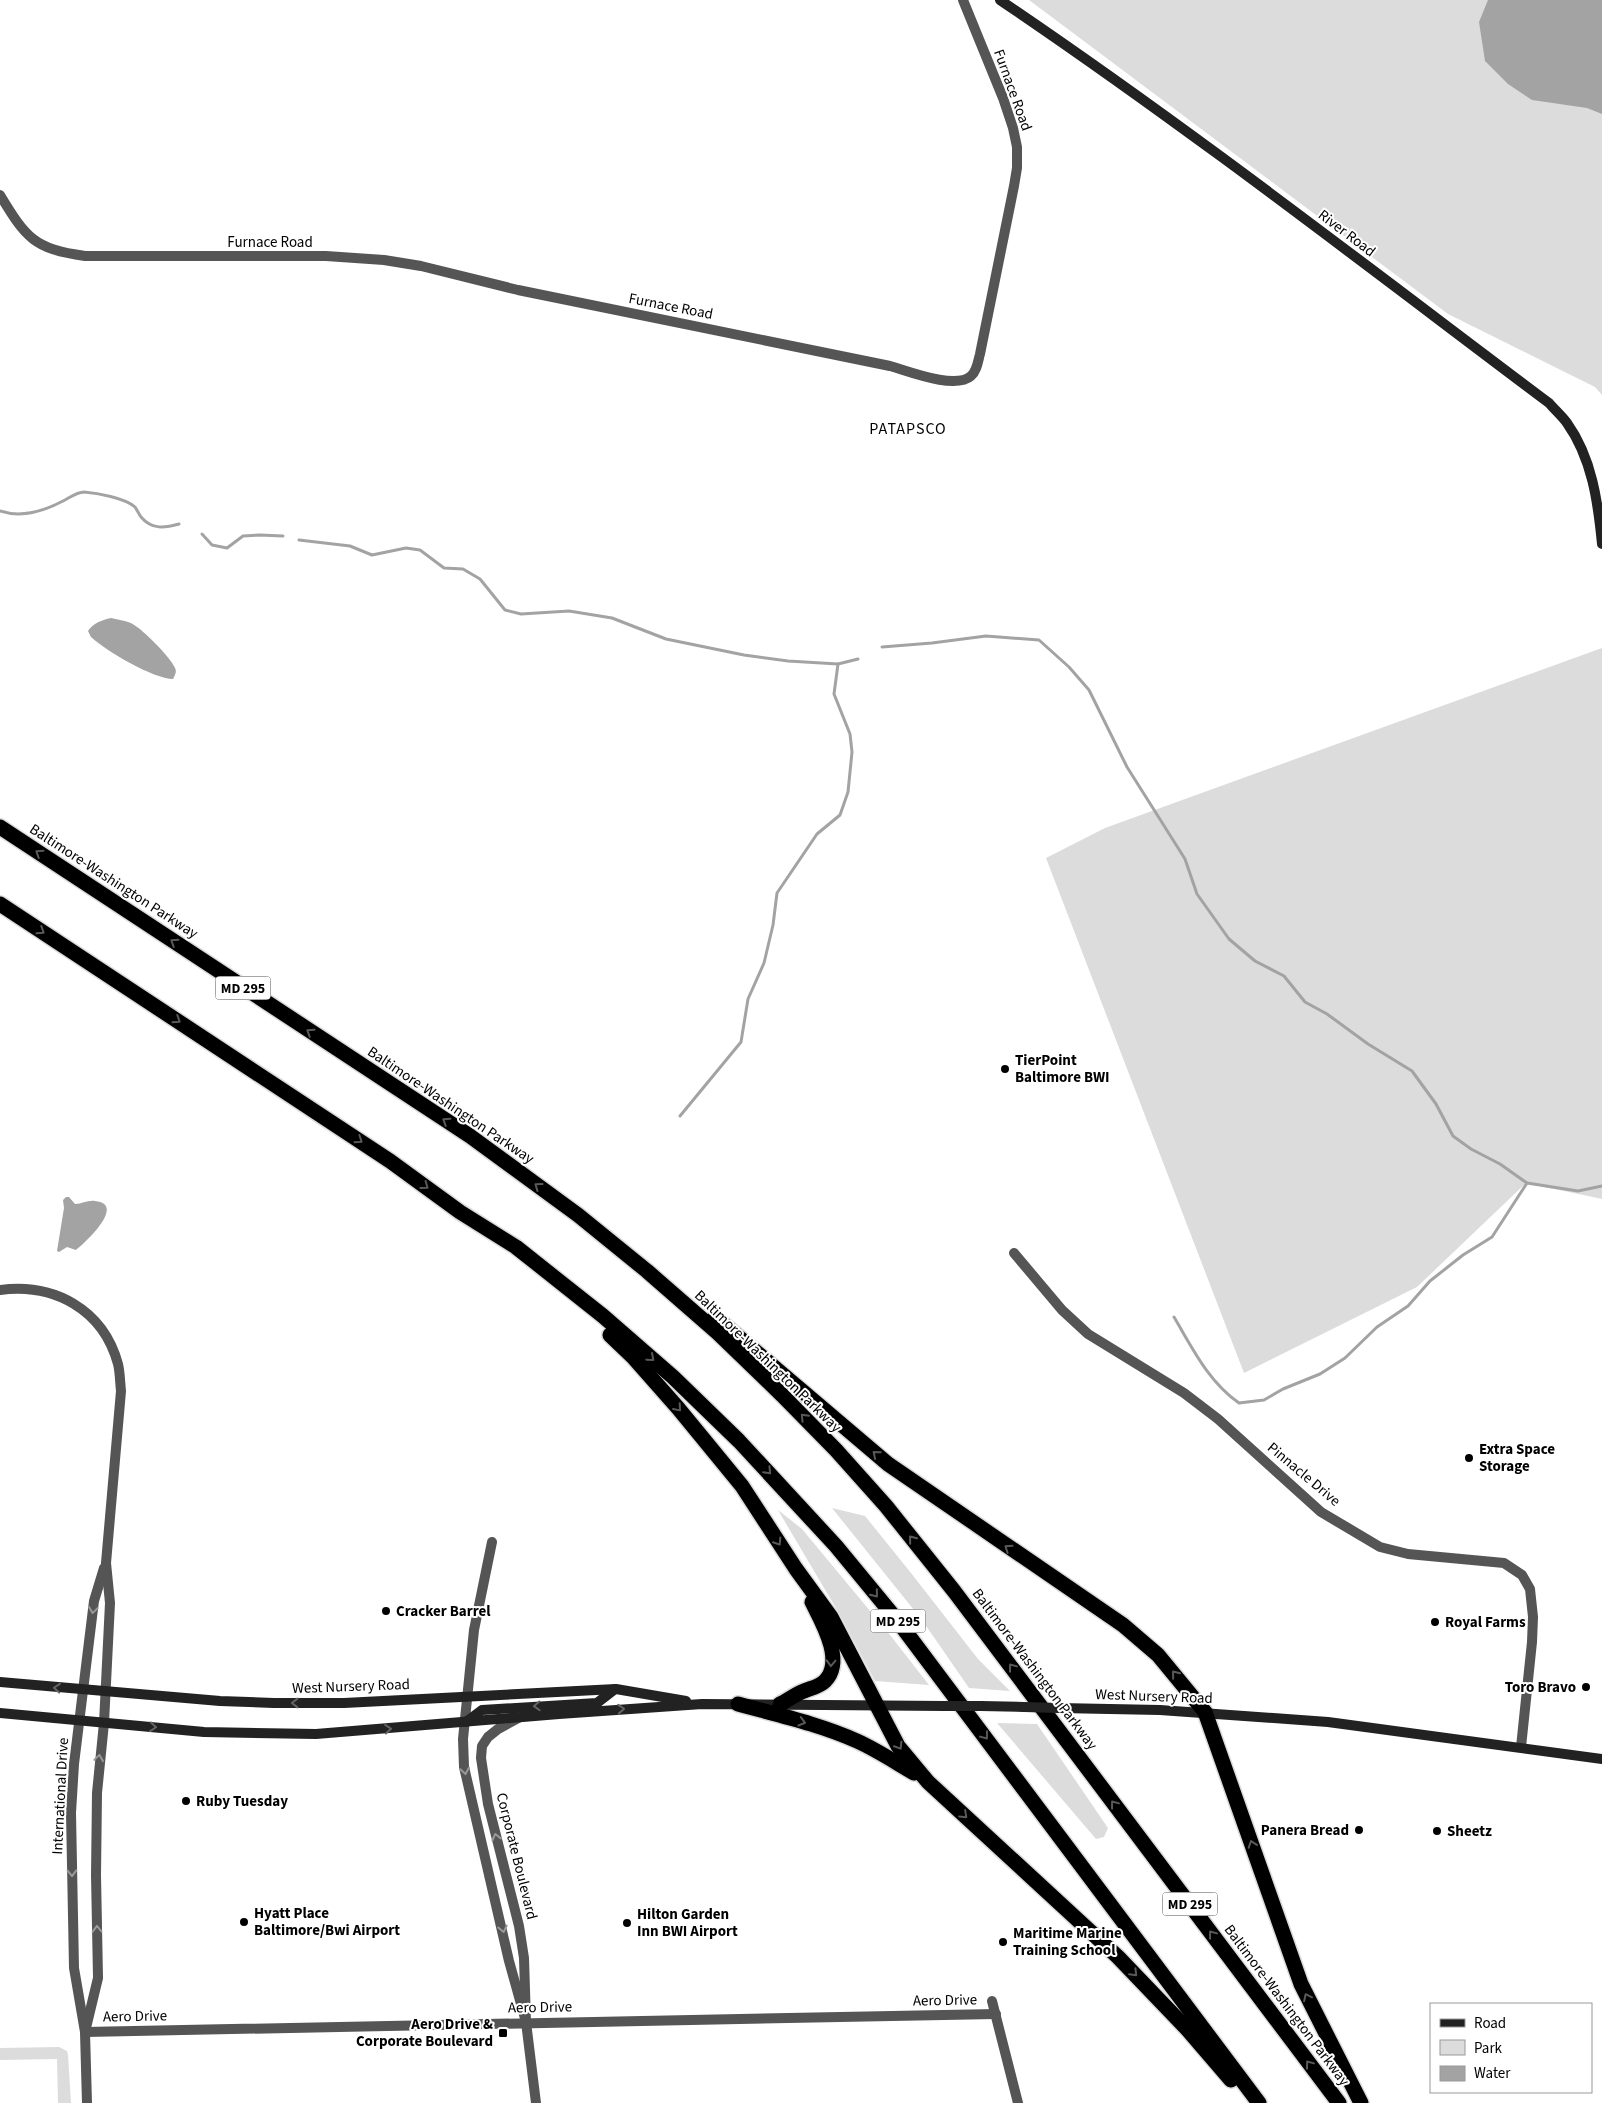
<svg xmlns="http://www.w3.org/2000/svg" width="1602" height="2103" font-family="'Source Sans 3',sans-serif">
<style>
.green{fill:#dcdcdc}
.water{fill:#a3a3a3}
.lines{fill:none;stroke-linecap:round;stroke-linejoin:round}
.stream{stroke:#a3a3a3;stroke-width:3}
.highway-casing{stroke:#dbdbdb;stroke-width:18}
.street{stroke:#555;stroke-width:10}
.secondary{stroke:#222;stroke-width:10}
.highway{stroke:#000;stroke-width:15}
.secondary-bridge{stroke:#222;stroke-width:10}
.oneway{stroke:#595959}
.oneway2{stroke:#999}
.oneway3{stroke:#646464}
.poi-dot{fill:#000;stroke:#fff;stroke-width:2}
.labels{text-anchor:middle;stroke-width:4;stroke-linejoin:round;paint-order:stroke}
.shield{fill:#fff;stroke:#4c4c4c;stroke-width:1}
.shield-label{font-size:14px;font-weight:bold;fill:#000}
.street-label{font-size:15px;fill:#000;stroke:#fff}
.poi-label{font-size:15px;font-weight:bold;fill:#000;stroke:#fff;text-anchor:start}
.neighbourhood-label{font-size:16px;letter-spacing:1px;fill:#000;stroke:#fff}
</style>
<rect width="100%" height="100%" fill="#fff"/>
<g class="green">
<polygon points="1029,0 1602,0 1602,395 1595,387 1448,314"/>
<polygon points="1602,648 1602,1199 1526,1183 1417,1287 1244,1373 1046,858 1105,828"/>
<polygon points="832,1508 865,1516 911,1573 978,1659 1010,1691 969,1688 922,1620"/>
<polygon points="778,1510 802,1529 890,1635 929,1685 875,1681 840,1615"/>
<polygon points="997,1723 1037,1724 1108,1828 1104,1837 1096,1839"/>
<polygon points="59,2047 67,2051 68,2055 71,2103 58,2103 57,2059 0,2060 0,2048"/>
</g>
<g class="water">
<polygon points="1488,0 1602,0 1602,114 1587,108 1532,100 1508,84 1485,61 1479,22"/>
<path d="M111,618C120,620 130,621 137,627C146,633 171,658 175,668C177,672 175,675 173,679C154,679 106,651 91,637L88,631C93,623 102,620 111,618Z"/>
<path d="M66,1197H69L75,1204C82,1204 88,1200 95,1201C127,1204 85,1243 76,1250L67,1247L59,1252L57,1251L64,1208L63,1200Z"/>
</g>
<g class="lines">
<g class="stream">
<path d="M0,511C21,518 44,511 63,501C69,498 77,492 84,492C97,493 125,498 135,507C137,510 139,514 141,517C152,530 165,528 179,524"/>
<polyline points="202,534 212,545 227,548 243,536 260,535 283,536"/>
<polyline points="299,540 350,546 372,555 406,548 420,550 444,568 463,569 480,579 505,610 521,614 569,611 612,618 666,639 744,655 788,661 838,664 858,659"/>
<polyline points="882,647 932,643 986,636 1039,640 1069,667 1089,690 1127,767 1185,859 1197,894 1229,939 1255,961 1284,976 1305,1002 1327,1014 1368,1044 1412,1071 1436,1104 1453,1136 1471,1149 1500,1164 1527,1183 1578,1191 1602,1186"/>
<polyline points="680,1116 741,1042 748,999 764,963 773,925 777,893 817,834 840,815 848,792 852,752 850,734 834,694 838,664"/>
<path d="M1174,1317C1193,1349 1208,1381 1239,1403L1264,1400L1283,1389L1320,1374L1345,1358L1377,1327L1408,1306L1430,1281L1463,1255L1492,1237L1527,1183"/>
</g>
<defs>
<g id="highway">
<polyline points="0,827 470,1136 578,1215 647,1271 718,1333 782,1395 836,1450 886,1506 954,1591 1339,2103"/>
<polyline points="0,904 390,1161 460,1212 516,1247 603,1316 673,1377 739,1441 836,1546 897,1620 1259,2103"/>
<polyline points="715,1317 888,1464 1123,1625 1158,1655 1205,1712 1301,1984 1361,2103"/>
<polyline points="610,1335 633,1357 678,1408 742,1486 796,1569 831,1617 898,1746 928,1782 1118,1957 1188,2030 1231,2080"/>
<path d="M738,1704C778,1715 819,1724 857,1741C877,1750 895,1762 914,1773"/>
<path d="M780,1704C788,1700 796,1694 804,1691C811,1688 819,1687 825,1681C845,1661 822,1622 812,1602"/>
</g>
</defs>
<use href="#highway" class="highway-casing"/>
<g class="street">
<path d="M0,195C26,238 34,249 85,256H326L384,260L421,266L518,290L890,366C908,371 955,390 971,376C977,371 978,361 980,354L1014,186L1017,168V147L1013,128L1003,98L963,0"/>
<polyline points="1014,1253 1062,1310 1088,1334 1184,1393 1218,1419 1321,1512 1380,1547 1408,1554 1504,1563 1522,1575 1530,1589 1533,1617 1532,1642 1521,1747"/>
<path d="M0,1290C54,1283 103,1309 118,1364C120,1372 120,1382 121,1391L106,1563L110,1603L104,1723L97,1793L96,1875L98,1978L85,2032"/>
<polyline points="492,1542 474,1630 463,1739 464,1767 509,1961 526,2022"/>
<polyline points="520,1717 498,1729 488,1737 482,1746 481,1758 488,1804 519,1926 524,1958 526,2022 536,2103"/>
<polyline points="992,2001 1018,2103"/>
<polyline points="85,2032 996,2014"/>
<polyline points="87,2103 85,2032 74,1968 71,1813 74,1764 94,1601 104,1568"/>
</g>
<g class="secondary">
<path d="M1000,0C1188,127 1368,267 1549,403C1555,410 1562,416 1567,423C1592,458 1598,502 1602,544"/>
<polyline points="0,1682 220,1701 274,1703 344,1703 616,1689 686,1701"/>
<polyline points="981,1706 1024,1707"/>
<polyline points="1059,1708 1160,1710 1328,1722 1602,1759"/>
<polyline points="0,1713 204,1732 316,1734 559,1714 702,1704 945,1706"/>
<polyline points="466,1722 482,1710 597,1703 615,1689"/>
</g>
<use href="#highway" class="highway"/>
<g class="secondary-bridge">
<polyline points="945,1706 981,1706"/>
<polyline points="1024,1707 1059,1708"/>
</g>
</g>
<defs><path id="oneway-chevron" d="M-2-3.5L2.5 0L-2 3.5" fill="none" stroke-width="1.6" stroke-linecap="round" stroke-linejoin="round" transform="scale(1.25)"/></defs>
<g class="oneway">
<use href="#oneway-chevron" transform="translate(39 853) rotate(-147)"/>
<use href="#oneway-chevron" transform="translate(41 931) rotate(33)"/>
<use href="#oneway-chevron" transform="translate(174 942) rotate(-147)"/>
<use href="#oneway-chevron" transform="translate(177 1020) rotate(33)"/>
<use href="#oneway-chevron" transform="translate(310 1032) rotate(-147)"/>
<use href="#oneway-chevron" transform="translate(446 1121) rotate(-147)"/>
<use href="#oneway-chevron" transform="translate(359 1140) rotate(34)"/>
<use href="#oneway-chevron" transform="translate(425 1186) rotate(36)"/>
<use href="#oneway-chevron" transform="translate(538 1186) rotate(-144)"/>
<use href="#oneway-chevron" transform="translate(651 1358) rotate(41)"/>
<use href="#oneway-chevron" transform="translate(678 1408) rotate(49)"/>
<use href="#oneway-chevron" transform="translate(804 1417) rotate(-134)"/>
<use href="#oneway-chevron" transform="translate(876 1454) rotate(-140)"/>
<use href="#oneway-chevron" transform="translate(768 1471) rotate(46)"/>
<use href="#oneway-chevron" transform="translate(912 1539) rotate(-129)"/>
<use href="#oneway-chevron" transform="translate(778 1542) rotate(57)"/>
<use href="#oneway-chevron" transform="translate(1008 1548) rotate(-146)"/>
<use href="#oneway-chevron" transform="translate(875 1594) rotate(51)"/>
<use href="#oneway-chevron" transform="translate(831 1663) rotate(92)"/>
<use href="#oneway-chevron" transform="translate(1012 1667) rotate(-127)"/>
<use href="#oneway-chevron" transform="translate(1175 1674) rotate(-129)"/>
<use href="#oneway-chevron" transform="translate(802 1722) rotate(16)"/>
<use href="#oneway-chevron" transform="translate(985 1736) rotate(53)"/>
<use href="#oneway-chevron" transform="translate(899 1746) rotate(58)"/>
<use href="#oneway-chevron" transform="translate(1114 1804) rotate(-127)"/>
<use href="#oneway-chevron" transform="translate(964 1815) rotate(43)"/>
<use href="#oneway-chevron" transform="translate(1252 1844) rotate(-109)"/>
<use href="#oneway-chevron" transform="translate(1212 1934) rotate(-127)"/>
<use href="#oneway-chevron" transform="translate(1134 1973) rotate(46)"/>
<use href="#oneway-chevron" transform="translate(1307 1997) rotate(-116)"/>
<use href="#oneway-chevron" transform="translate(1309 2064) rotate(-127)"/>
</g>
<g class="oneway2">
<use href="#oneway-chevron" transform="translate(93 1610) rotate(98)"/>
<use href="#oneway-chevron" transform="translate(99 1758) rotate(-82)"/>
<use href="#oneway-chevron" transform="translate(465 1771) rotate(81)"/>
<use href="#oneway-chevron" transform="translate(496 1837) rotate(-104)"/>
<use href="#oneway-chevron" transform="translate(72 1873) rotate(89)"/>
<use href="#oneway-chevron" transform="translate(97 1929) rotate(-91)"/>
<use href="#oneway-chevron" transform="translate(503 1929) rotate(78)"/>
</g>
<g class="oneway3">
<use href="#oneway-chevron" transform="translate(57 1688) rotate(-175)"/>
<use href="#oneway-chevron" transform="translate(295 1703) rotate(180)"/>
<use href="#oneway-chevron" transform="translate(537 1706) rotate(177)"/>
<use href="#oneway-chevron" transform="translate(621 1709) rotate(-4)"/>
<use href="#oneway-chevron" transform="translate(153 1727) rotate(5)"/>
<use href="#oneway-chevron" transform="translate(388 1729) rotate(-4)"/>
</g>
<g class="poi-dot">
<circle cx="1005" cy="1069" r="5"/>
<circle cx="1469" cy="1458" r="5"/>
<circle cx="386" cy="1611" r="5"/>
<circle cx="1435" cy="1622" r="5"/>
<circle cx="1586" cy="1687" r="5"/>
<circle cx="186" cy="1801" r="5"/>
<circle cx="1359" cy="1830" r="5"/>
<circle cx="1437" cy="1831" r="5"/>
<circle cx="244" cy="1922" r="5"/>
<circle cx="627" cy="1923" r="5"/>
<circle cx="1003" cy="1942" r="5"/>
<rect x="498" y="2028" width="10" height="10" rx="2.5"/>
</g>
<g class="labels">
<g class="shield">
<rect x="215.5" y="976.5" width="55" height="23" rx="4"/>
<rect x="870.5" y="1609.5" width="55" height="23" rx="4"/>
<rect x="1162.5" y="1892.5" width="55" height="23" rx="4"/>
</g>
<g class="shield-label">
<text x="243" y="993">MD 295</text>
<text x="898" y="1626">MD 295</text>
<text x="1190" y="1909">MD 295</text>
</g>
<g class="street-label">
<text transform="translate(1013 90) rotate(70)" y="5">Furnace Road</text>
<text transform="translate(1347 233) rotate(37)" y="5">River Road</text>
<text x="270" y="247">Furnace Road</text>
<text transform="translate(671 306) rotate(11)" y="5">Furnace Road</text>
<text transform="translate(114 881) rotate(33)" y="5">Baltimore-Washington Parkway</text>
<text transform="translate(451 1105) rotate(34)" y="5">Baltimore-Washington Parkway</text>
<text transform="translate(768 1361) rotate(44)" y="5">Baltimore-Washington Parkway</text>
<text transform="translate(1304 1474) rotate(40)" y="5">Pinnacle Drive</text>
<text transform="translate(1035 1669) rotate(53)" y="5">Baltimore-Washington Parkway</text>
<text transform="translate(351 1686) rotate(-2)" y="5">West Nursery Road</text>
<text transform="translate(1154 1696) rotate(2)" y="5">West Nursery Road</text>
<text transform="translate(60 1796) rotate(-87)" y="5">International Drive</text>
<text transform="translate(517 1856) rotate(76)" y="5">Corporate Boulevard</text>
<text transform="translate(945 2000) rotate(-1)" y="5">Aero Drive</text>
<text transform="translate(1287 2005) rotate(53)" y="5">Baltimore-Washington Parkway</text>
<text transform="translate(540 2007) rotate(-1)" y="5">Aero Drive</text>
<text transform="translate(135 2016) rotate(-1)" y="5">Aero Drive</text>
</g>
<g class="poi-label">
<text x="1015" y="1065">TierPoint<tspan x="1015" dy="17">Baltimore BWI</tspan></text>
<text x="1479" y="1454">Extra Space<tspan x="1479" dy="17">Storage</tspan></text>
<text x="396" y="1616">Cracker Barrel</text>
<text x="1445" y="1627">Royal Farms</text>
<text x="1576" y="1692" text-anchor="end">Toro Bravo</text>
<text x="196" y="1806">Ruby Tuesday</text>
<text x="1349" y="1835" text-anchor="end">Panera Bread</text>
<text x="1447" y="1836">Sheetz</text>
<text x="254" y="1918">Hyatt Place<tspan x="254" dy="17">Baltimore/Bwi Airport</tspan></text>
<text x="637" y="1919">Hilton Garden<tspan x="637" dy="17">Inn BWI Airport</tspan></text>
<text x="1013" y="1938">Maritime Marine<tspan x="1013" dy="17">Training School</tspan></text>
<text x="493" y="2029" text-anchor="end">Aero Drive &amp;<tspan x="493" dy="17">Corporate Boulevard</tspan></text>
</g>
<g class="neighbourhood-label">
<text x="908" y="434">PATAPSCO</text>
</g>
</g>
<rect x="1430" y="2003" width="162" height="90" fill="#ffffff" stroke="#999999"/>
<rect x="1440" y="2019" width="25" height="8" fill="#222222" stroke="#999999"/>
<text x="1474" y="2028" font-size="15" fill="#000000">Road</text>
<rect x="1440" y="2040" width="25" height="15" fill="#dcdcdc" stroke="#999999"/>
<text x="1474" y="2053" font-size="15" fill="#000000">Park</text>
<rect x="1440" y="2066" width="25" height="15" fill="#a3a3a3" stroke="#999999"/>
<text x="1474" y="2078" font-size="15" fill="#000000">Water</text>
</svg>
